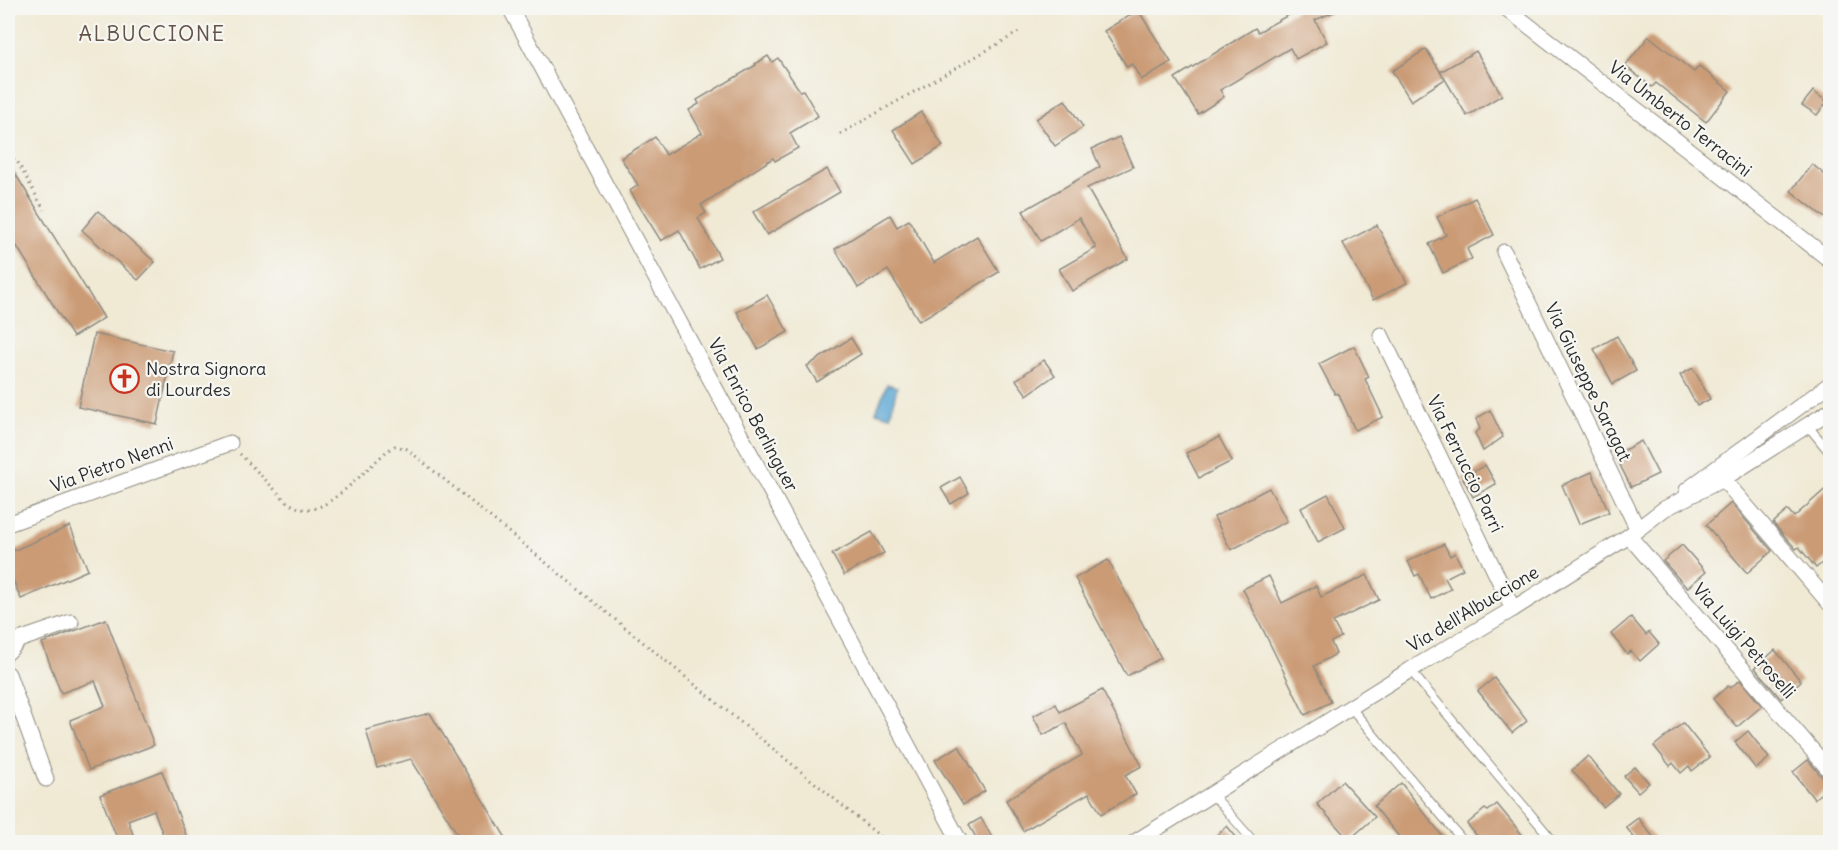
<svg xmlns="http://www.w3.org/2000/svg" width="1838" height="850" font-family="Delius,sans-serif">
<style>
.water{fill:#5ba8d4;stroke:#436a80;stroke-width:1.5}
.building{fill:#cb9b76}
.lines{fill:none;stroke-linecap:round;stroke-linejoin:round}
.lane-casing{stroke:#8e8a80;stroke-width:10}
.street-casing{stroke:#8e8a80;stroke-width:17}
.path{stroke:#8e8a80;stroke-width:3;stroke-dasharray:1.5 4.5;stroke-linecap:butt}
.lane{stroke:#fff;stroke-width:8}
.street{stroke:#fff;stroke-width:15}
.labels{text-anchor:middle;stroke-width:4.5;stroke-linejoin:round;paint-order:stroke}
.street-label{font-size:18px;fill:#2b2b2b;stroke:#f6f6f2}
.poi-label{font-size:18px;fill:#2b2b2b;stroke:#f6f6f2;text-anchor:start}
.quarter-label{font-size:21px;letter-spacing:1.5px;fill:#635245;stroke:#f6f6f2}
</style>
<rect width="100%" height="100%" fill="#f6f6f2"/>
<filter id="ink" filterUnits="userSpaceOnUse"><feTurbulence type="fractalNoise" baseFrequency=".0167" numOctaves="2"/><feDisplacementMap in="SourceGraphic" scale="12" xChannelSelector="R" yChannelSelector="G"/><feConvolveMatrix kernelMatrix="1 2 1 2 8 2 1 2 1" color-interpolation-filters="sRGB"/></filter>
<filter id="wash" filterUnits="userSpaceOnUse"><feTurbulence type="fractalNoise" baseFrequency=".008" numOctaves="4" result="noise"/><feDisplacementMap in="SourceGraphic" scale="24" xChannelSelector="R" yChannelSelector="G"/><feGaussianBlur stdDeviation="1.35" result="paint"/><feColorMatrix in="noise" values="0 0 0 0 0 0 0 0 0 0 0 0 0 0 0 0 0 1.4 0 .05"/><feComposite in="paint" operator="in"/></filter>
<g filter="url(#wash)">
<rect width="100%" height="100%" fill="#f0ead5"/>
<polygon class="water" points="887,384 897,387 890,416 876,412"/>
<g id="blocks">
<g class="building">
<polygon points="1301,8 1343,8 1315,20 1327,42 1296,59 1290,48 1220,90 1224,97 1198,114 1175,78 1255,28 1258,32"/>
<polygon points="1138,10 1171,62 1141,80 1132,64 1127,67 1104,31"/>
<polygon points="1649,36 1694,72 1699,66 1730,91 1706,122 1656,83 1652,87 1625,66"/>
<polygon points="1426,49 1445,79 1440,72 1476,51 1502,95 1467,116 1445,79 1411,101 1392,71"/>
<polygon points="768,56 772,62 778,58 800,91 803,90 818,116 790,133 798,148 775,161 773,158 701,205 706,213 698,218 720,258 700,269 679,230 661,241 630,191 638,185 621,158 655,137 666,155 702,133 689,110 699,104 697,100 756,65 755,64"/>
<polygon points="1813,91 1827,102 1817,115 1802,105"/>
<polygon points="1065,100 1083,127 1055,146 1036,119"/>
<polygon points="921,112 943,146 915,164 893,130"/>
<polygon points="1119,137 1133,167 1087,188 1128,259 1072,291 1059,269 1096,248 1079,218 1041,241 1023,211 1100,167 1092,149"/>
<polygon points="8,162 104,318 73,337 8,232"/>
<polygon points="1812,164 1830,179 1830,210 1825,218 1791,191"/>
<polygon points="827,169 840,192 767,235 753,212"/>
<polygon points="1475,198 1494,235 1467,249 1472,259 1443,273 1429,244 1446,235 1437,217"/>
<polygon points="98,211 155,262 138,280 82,230"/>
<polygon points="890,215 897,227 909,220 934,263 977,236 999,272 919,321 888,270 858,288 835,249"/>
<polygon points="1377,225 1407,283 1373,300 1343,243"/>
<polygon points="767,295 788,332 758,349 737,312"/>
<polygon points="94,334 173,351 157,424 78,407"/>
<polygon points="1617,336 1636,371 1613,384 1594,349"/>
<polygon points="851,338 861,354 817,382 807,366"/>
<polygon points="1354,346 1369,377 1365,379 1383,417 1355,430 1338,393 1335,394 1319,364"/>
<polygon points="1044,360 1055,375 1027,395 1016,380"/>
<polygon points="1693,368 1710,399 1697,406 1680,375"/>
<polygon points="1490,410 1503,437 1483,451 1475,433 1480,429 1476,419"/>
<polygon points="1219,437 1232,461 1199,478 1186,453"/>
<polygon points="1641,441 1658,474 1631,487 1615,455"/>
<polygon points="1485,465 1496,484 1473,497 1463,478"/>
<polygon points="1592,472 1609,512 1579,524 1562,485"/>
<polygon points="960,477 969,493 951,504 941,488"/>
<polygon points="1830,485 1830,556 1816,568 1799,547 1796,549 1773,523 1788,510 1794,517"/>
<polygon points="1269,488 1287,521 1231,550 1214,517"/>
<polygon points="1328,494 1345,528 1318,542 1301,508"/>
<polygon points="1731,503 1772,551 1747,573 1706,525"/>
<polygon points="70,526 88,570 21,599 8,568 8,553"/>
<polygon points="872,532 884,553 844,575 832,554"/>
<polygon points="1444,544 1450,556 1455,553 1463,569 1445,578 1451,589 1431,599 1419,574 1415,576 1408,561"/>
<polygon points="1682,545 1706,572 1687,588 1663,561"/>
<polygon points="1108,560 1161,658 1127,676 1075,578"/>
<polygon points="1367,575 1379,600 1333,622 1341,637 1331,642 1336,654 1314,666 1331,702 1305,715 1243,589 1269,576 1282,603 1316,586 1321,597"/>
<polygon points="1631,617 1646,635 1649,632 1659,644 1640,661 1631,651 1627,654 1611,634"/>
<polygon points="106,619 154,745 89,770 70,720 105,706 95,681 61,693 42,643"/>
<polygon points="1775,650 1801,681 1781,699 1755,668"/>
<polygon points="1494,678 1527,721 1512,733 1478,691"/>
<polygon points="1740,680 1762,706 1737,727 1713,699 1728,686 1730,688"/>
<polygon points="1102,690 1142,766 1125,775 1136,794 1101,814 1089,793 1023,831 1006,800 1082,755 1066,723 1043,735 1033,716 1056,704 1060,712"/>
<polygon points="430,713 509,843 463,843 411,759 377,768 366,730"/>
<polygon points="1683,723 1710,757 1692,771 1689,766 1681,773 1673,763 1670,766 1654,746"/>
<polygon points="1748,731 1769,758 1756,769 1735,742"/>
<polygon points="959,746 985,791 963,805 935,760"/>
<polygon points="1588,756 1619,794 1603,807 1572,770"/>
<polygon points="1808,760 1823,778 1830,781 1830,786 1814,799 1793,772"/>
<polygon points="1635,767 1649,783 1638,792 1624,776"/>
<polygon points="162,771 189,843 166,843 154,810 128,820 136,843 119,843 100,795"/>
<polygon points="1342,781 1375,817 1349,840 1317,804"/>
<polygon points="1401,783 1448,843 1404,843 1374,806"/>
<polygon points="1497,804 1529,843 1483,843 1467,824 1485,809 1488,811"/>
<polygon points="981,818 995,843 979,843 969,825"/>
<polygon points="1638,818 1658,843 1638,843 1626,827"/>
<polygon points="1227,826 1241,843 1208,843"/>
</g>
</g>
</g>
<g filter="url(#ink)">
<use href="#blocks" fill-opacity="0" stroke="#8e8a80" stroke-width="1.5"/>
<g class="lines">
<defs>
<g id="lane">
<polyline points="1808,426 1830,453"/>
<polyline points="1410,670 1554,842"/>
<polyline points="1351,708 1464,842"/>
<polyline points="1213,795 1254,842"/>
<polyline points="1151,833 1160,842"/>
</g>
<g id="street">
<polyline points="510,8 960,842"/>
<polyline points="1506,8 1830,260"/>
<polyline points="1504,252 1638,530"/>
<polyline points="1381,335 1513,609"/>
<polyline points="1723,479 1830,604"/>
<polyline points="1687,490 1830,384"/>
<polyline points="8,524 230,443"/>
<polyline points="1629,536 1830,771"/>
<polyline points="8,652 19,640 71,622"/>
<polyline points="8,674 46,779"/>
<polyline points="1135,842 1410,670 1513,609 1629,536 1664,509 1723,479 1830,411"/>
</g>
</defs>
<use href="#lane" class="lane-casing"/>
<use href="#street" class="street-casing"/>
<g class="path">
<polyline points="840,134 1019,32"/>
<polyline points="8,156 17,161 44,210"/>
<path d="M240,454L286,501C293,506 302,511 312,509C333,506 370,466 387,451L395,446L407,449L887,842"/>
</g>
<use href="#lane" class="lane"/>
<use href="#street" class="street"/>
</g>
</g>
<defs>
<symbol id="church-ring" viewBox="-11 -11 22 22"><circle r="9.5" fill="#f6f6f2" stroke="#c8321e" stroke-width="1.5"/><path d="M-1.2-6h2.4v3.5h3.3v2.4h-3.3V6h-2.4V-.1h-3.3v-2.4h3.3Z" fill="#c8321e"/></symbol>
</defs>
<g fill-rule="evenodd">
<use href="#church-ring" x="108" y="362" width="33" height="33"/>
</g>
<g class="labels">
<g class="street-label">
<text transform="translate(1680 119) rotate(38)" y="6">Via Umberto Terracini</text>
<text transform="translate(1588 382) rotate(64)" y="6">Via Giuseppe Saragat</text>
<text transform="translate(753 415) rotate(62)" y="6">Via Enrico Berlinguer</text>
<text transform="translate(1465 464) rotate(64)" y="6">Via Ferruccio Parri</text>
<text transform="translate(112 465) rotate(-20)" y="6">Via Pietro Nenni</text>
<text transform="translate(1473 609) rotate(-31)" y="6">Via dell'Albuccione</text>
<text transform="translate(1744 641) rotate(49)" y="6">Via Luigi Petroselli</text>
</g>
<g class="poi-label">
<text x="146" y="375">Nostra Signora<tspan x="146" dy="21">di Lourdes</tspan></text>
</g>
<g class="quarter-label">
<text x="152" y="41">ALBUCCIONE</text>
</g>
</g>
<rect width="1838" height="850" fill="none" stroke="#f6f6f2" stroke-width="30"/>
</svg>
